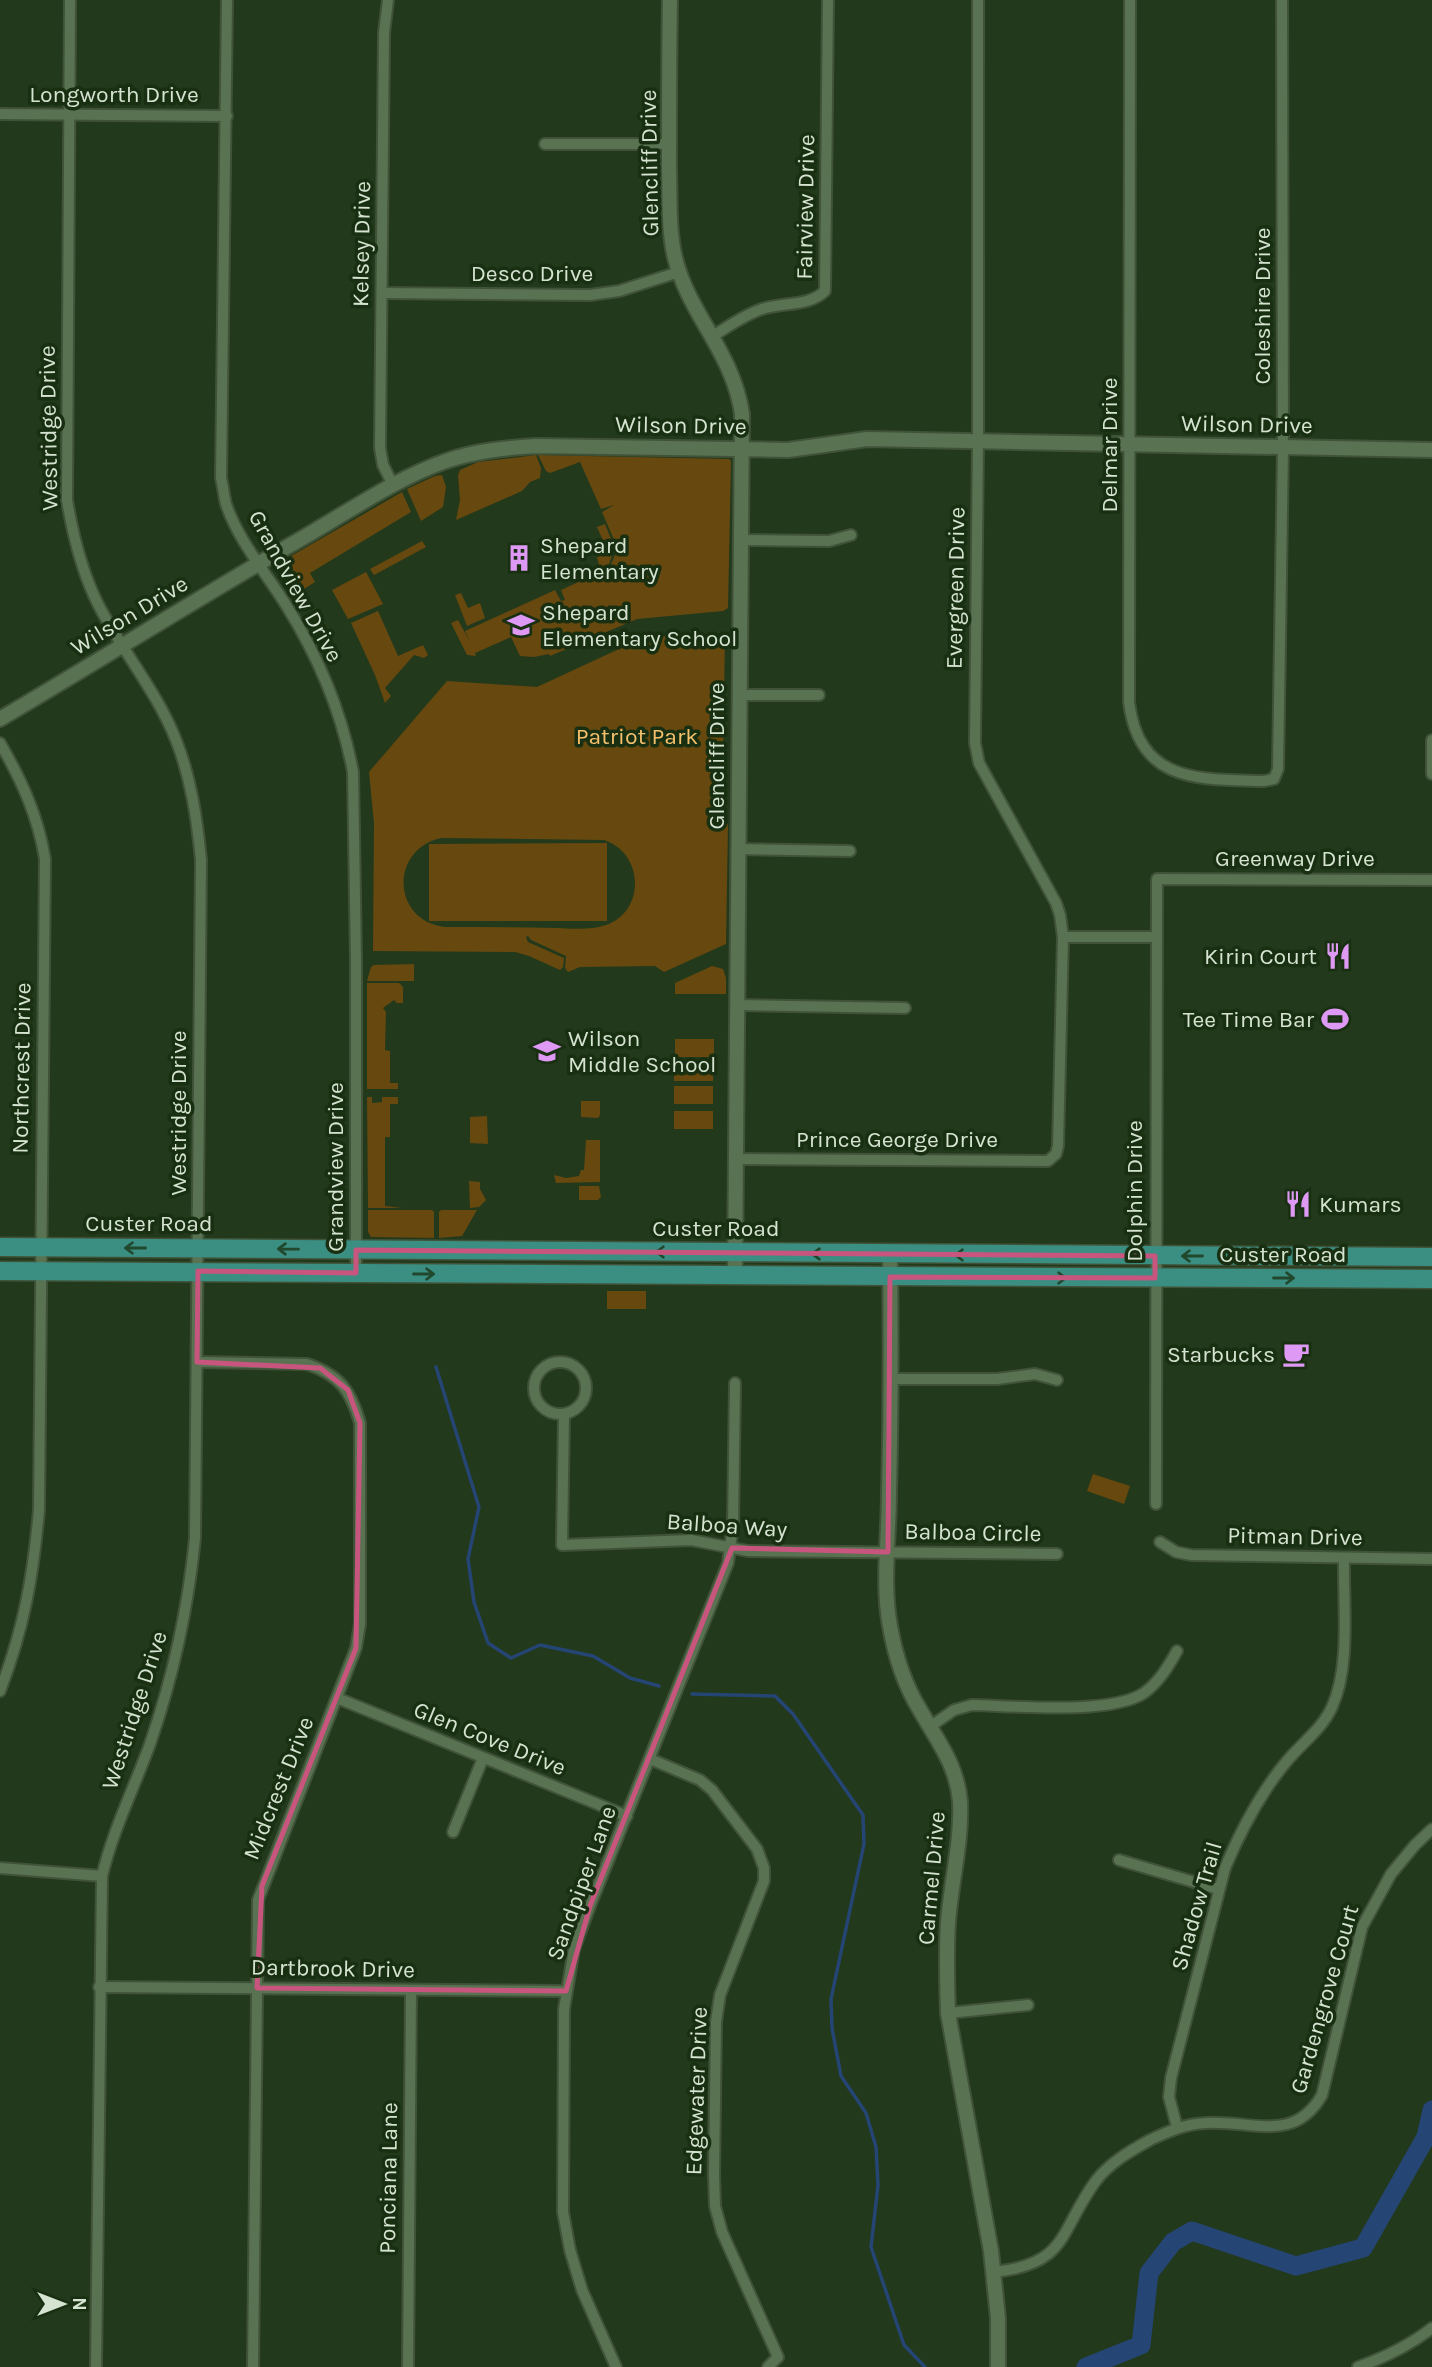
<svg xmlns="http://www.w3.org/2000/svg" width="1432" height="2367" font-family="Karla,sans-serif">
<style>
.green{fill:#67480f;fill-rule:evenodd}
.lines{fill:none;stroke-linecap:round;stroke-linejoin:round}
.stream{stroke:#254574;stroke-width:3.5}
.river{stroke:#254574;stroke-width:19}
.minor-casing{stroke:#405339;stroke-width:14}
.tertiary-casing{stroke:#405339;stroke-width:18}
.primary-casing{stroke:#405339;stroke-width:21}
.minor{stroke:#597251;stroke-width:10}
.tertiary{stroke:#597251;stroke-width:14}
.primary{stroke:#3a8e82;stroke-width:18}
.oneway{stroke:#21472d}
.marked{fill:none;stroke:#c8557e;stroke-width:5;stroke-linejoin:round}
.labels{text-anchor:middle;stroke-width:7;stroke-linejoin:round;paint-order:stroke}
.street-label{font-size:23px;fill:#d5e3d1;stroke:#192f11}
.poi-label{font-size:23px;fill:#d5e3d1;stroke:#192f11;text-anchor:start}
.park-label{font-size:23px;fill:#f6c16d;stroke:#192f11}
</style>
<rect width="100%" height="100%" fill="#23391b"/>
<g class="green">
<polygon points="536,455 541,468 540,478 530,482 522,491 456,520 460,500 458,475 460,470 478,462"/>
<polygon points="538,455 729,459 731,461 728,608 723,611 637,619 550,656 549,654 534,657 520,656 511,637 475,653 476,656 467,655 451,623 458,620 470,642 465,631 555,590 561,601 565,600 561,590 609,568 618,549 602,512 614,505 601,509 580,462 550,473 546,471"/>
<polygon points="442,475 446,487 443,507 421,521 407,489 435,476"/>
<polygon points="402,492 411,512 310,573 315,582 296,594 289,588 278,570 279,563"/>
<polygon points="605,524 615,549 608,566 600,569 597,557 608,552 597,527"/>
<polygon points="422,541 426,547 374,575 370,569"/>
<polygon points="366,572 383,604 348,619 332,590"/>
<polygon points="461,593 468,608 480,603 485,618 467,626 455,595"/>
<polygon points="378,611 398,656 423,645 428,655 424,658 414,655 385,688 391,696 385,703 375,675 351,623"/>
<path d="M647,636H725L722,823L728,824L726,944L664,972L655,966L580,967L568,972L565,968L566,956L531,940L528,936L526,937L528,942L564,958L563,967L560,970L529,956L515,952L373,951L374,823L369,772L447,681L537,687ZM441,838L604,840C644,853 646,911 606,925C590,931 569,928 552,928C517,927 481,927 445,927C392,921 389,850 441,838Z"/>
<polygon points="607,843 607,921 429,921 429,844"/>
<polygon points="414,964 414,981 367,981 371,967 374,965"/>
<polygon points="712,966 723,969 726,978 726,994 675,994 675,983"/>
<polygon points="367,983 399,983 403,987 403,1003 397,1003 394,1000 383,1008 386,1012 385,1050 390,1051 390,1083 398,1083 398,1089 367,1089"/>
<rect x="675" y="1039" width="39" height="18"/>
<rect x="674" y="1063" width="39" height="18"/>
<rect x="674" y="1086" width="39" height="18"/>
<polygon points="367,1097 372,1097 372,1103 382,1102 382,1097 398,1097 398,1104 390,1104 390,1137 385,1137 385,1206 402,1208 368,1208"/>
<polygon points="581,1101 600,1101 600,1115 598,1118 581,1117"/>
<rect x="674" y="1111" width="39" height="18"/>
<polygon points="487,1116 488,1144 470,1143 470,1117"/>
<polygon points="586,1140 600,1140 600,1182 556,1183 554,1175 566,1178 579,1176 581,1170 584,1170"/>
<polygon points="469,1181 480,1182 480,1189 486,1200 479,1207 470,1208"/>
<polygon points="579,1186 599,1186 601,1197 598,1200 579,1200"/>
<polygon points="368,1210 432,1210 434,1212 434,1238 371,1237 368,1232"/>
<polygon points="441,1210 477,1210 462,1236 439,1238 439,1212"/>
<rect x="607" y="1291" width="39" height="18"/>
<polygon points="1093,1474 1130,1486 1124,1504 1087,1491"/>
</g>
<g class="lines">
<g class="stream">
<polyline points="436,1367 479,1507 468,1559 474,1602 488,1643 511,1658 540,1645 593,1656 630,1678 659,1686"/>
<polyline points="692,1694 775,1696 793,1714 863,1815 864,1844 831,1999 832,2028 841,2076 866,2113 876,2147 878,2185 871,2247 904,2345 925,2367"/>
</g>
<polyline class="river" points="1086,2367 1141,2345 1149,2273 1173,2242 1192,2231 1296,2266 1363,2248 1426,2137 1432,2110"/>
<defs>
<g id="minor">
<path d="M70,0L67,500C73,536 82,573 99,606C123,652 157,692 176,740C191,778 197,819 201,860L195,1538C188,1609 173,1677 150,1744C134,1788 113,1830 102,1876L96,2367"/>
<path d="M227,0L221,478C223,486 224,496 226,504C238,540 266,573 286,605C318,656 342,713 353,772L356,960V1273"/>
<polyline points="388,0 384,33 380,448 383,465 393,485"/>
<path d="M1130,0L1129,702C1139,784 1200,779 1264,781L1274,779L1278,769L1283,448L1282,0"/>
<polyline points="0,114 227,116"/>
<polyline points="545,144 669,144"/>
<polyline points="382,293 590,295 619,291 679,272"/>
<path d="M713,336C729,326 744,315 762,309C784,302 808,307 825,291L828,0"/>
<polyline points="741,540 829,541 851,535"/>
<polyline points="740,695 819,695"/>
<polyline points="1432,740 1432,774"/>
<path d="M0,743C22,781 38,816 45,859L39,1510C33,1577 24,1628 0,1691"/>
<polyline points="738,849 850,851"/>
<polyline points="1063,937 1157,937"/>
<polyline points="737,1005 905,1008"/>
<polyline points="735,1159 1048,1161 1056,1154 1058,1146 1063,937 1060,915 1056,903 979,763 975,743 978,440 978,0"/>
<path d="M197,1362L307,1364C340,1375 351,1391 360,1423V1624L356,1648L258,1900L253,2367"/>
<circle cx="560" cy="1388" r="26"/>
<polyline points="890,1379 997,1379 1035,1374 1057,1380"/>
<polyline points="564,1414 562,1545 691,1540 748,1551 1057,1554"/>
<polyline points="1156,1504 1157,879 1432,880"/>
<polyline points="1160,1542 1176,1552 1191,1555 1432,1559"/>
<polyline points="337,1698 627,1816"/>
<path d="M931,1726L954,1710L972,1705C1014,1706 1111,1715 1144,1693C1159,1682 1168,1667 1177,1651"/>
<polyline points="650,1759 700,1780 712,1790 757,1849 764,1868 764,1881 720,1995 716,2022 714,2175 715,2206 722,2232 778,2357 768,2367"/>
<polyline points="453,1832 483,1758"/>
<polyline points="1119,1860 1218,1889"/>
<polyline points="0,1868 102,1876"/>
<polyline points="99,1987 566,1991"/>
<polyline points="948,2013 1028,2005"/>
<path d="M1177,2127L1169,2097L1171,2078L1225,1868C1241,1830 1260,1793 1287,1761C1302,1743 1322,1729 1332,1707C1351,1665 1343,1604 1344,1558"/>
<path d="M994,2272C1068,2264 1059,2232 1095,2182C1109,2163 1130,2151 1150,2140C1169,2131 1185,2124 1206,2123C1252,2120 1294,2144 1322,2095L1362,1927L1391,1874L1415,1845L1432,1829"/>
<polyline points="408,2367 411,1990"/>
<polyline points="616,2367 582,2290 570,2250 563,2212 564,2009 574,1949 590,1906 728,1563 733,1525 735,1383"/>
<path d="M1358,2367C1386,2357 1409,2346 1432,2328"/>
</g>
<g id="tertiary">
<path d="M670,0C669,56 669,111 669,167C670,197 668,228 675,258C689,315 733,352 742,414L735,1276"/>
<path d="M0,719C102,659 203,595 306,536C351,510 397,478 446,461C475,451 505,448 536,446L788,450L867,439L1432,450"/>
<path d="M890,1254C891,1334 891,1414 889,1493C889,1536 882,1583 890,1626C895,1655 904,1684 920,1710C937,1740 957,1765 960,1801C962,1842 951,1882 948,1923C946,1953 947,1983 948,2013L991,2251L998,2318V2367"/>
</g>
<g id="primary">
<polyline points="0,1247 1432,1257"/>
<polyline points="0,1271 1432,1279"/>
</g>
</defs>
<use href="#minor" class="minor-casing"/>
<use href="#tertiary" class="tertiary-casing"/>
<use href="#primary" class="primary-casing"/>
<use href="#minor" class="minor"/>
<use href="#tertiary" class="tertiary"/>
<use href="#primary" class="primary"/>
</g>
<defs><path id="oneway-shaft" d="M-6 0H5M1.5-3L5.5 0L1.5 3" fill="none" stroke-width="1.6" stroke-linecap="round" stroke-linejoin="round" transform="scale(1.75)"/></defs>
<g class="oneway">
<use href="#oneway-shaft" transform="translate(135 1248) rotate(180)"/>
<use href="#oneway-shaft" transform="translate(288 1249) rotate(-179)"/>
<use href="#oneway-shaft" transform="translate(666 1252) rotate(-180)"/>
<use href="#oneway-shaft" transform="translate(822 1254) rotate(-179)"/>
<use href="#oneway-shaft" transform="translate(965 1255) rotate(-180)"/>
<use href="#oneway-shaft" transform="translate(1192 1256) rotate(-180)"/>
<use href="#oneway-shaft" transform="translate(424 1274)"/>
<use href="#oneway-shaft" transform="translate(1056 1278)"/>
<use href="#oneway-shaft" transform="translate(1284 1278)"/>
</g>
<path class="marked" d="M356,1250L1155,1256V1278L890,1277L888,1552L732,1548L590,1906L566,1991L257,1988L262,1886L356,1648L360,1423L348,1390L320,1368L197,1362L198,1271L356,1273Z"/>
<defs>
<symbol id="building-bare" viewBox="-9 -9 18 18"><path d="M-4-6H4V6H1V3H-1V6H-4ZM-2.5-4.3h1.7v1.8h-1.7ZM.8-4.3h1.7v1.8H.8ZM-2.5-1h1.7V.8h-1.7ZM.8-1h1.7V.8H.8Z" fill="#dd99f3" stroke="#192f11" stroke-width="2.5" paint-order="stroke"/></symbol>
<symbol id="school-bare" viewBox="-9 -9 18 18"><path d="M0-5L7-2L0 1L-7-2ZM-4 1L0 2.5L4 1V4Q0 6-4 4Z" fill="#dd99f3" stroke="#192f11" stroke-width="2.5" paint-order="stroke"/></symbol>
<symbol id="restaurant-bare" viewBox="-9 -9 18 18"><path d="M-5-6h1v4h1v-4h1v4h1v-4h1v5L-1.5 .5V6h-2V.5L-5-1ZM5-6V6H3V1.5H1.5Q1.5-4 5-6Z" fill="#dd99f3" stroke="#192f11" stroke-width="2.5" paint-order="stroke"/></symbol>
<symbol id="stadium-bare" viewBox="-9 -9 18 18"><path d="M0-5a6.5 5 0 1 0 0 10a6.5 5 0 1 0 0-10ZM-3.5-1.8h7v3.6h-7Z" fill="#dd99f3" stroke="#192f11" stroke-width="2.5" paint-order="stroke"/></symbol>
<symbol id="cafe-bare" viewBox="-9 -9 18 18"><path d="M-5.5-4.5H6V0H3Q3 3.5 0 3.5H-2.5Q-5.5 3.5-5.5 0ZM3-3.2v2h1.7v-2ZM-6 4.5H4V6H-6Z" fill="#dd99f3" stroke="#192f11" stroke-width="2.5" paint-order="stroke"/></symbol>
</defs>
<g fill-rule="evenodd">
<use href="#building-bare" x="500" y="539" width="38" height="38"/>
<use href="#school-bare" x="502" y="606" width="38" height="38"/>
<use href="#restaurant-bare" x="1319" y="937" width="38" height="38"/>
<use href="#stadium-bare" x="1316" y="1000" width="38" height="38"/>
<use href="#school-bare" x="528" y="1032" width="38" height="38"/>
<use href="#restaurant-bare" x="1279" y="1185" width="38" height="38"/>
<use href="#cafe-bare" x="1277" y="1335" width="38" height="38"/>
</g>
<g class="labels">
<g class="street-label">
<text x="114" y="102">Longworth Drive</text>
<text transform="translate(649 163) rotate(-91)" y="8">Glencliff Drive</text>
<text transform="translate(805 207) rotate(-89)" y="8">Fairview Drive</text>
<text transform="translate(361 244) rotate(-89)" y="8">Kelsey Drive</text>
<text x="532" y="281">Desco Drive</text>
<text transform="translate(1262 306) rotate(-90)" y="8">Coleshire Drive</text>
<text transform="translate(1247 424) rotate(1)" y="8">Wilson Drive</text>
<text transform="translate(681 425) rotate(1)" y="8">Wilson Drive</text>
<text transform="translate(48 428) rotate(-91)" y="8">Westridge Drive</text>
<text transform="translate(1109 445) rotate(-90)" y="8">Delmar Drive</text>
<text transform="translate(296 586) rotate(61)" y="8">Grandview Drive</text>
<text transform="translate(955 588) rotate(-89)" y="8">Evergreen Drive</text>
<text transform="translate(129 615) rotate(-31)" y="8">Wilson Drive</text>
<text transform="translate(716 756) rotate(-90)" y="8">Glencliff Drive</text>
<text x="1295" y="866">Greenway Drive</text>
<text transform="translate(21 1068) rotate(-89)" y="8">Northcrest Drive</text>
<text transform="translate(178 1113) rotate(-90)" y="8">Westridge Drive</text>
<text x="897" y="1147">Prince George Drive</text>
<text transform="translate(335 1167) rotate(-90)" y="8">Grandview Drive</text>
<text transform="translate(1134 1191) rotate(-90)" y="8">Dolphin Drive</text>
<text x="149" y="1231">Custer Road</text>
<text x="716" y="1236">Custer Road</text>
<text x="1283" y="1262">Custer Road</text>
<text transform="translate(727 1525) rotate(4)" y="8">Balboa Way</text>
<text transform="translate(973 1532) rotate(1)" y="8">Balboa Circle</text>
<text transform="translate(1295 1536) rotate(1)" y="8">Pitman Drive</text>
<text transform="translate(134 1710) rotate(-72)" y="8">Westridge Drive</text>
<text transform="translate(490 1738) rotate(22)" y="8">Glen Cove Drive</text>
<text transform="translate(278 1788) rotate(-68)" y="8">Midcrest Drive</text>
<text transform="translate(931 1878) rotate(-85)" y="8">Carmel Drive</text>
<text transform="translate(581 1883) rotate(-70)" y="8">Sandpiper Lane</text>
<text transform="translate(1196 1906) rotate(-74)" y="8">Shadow Trail</text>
<text transform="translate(333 1968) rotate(1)" y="8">Dartbrook Drive</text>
<text transform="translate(1324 1999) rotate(-74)" y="8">Gardengrove Court</text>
<text transform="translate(696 2091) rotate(-88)" y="8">Edgewater Drive</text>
<text transform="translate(388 2178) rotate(-89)" y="8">Ponciana Lane</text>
</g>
<g class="poi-label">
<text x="540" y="553">Shepard<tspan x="540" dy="26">Elementary</tspan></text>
<text x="542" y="620">Shepard<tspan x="542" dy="26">Elementary School</tspan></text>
<text x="1317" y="964" text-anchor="end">Kirin Court</text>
<text x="1314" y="1027" text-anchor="end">Tee Time Bar</text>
<text x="568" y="1046">Wilson<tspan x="568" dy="26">Middle School</tspan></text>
<text x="1319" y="1212">Kumars</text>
<text x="1275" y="1362" text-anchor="end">Starbucks</text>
</g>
<g class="park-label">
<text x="637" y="744">Patriot Park</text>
</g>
</g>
<g transform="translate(63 2304) rotate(90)" stroke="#192f11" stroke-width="5" paint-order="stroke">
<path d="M0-5L12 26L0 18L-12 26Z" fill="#d5e3d1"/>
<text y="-10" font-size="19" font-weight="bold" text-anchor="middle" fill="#d5e3d1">N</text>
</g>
</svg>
